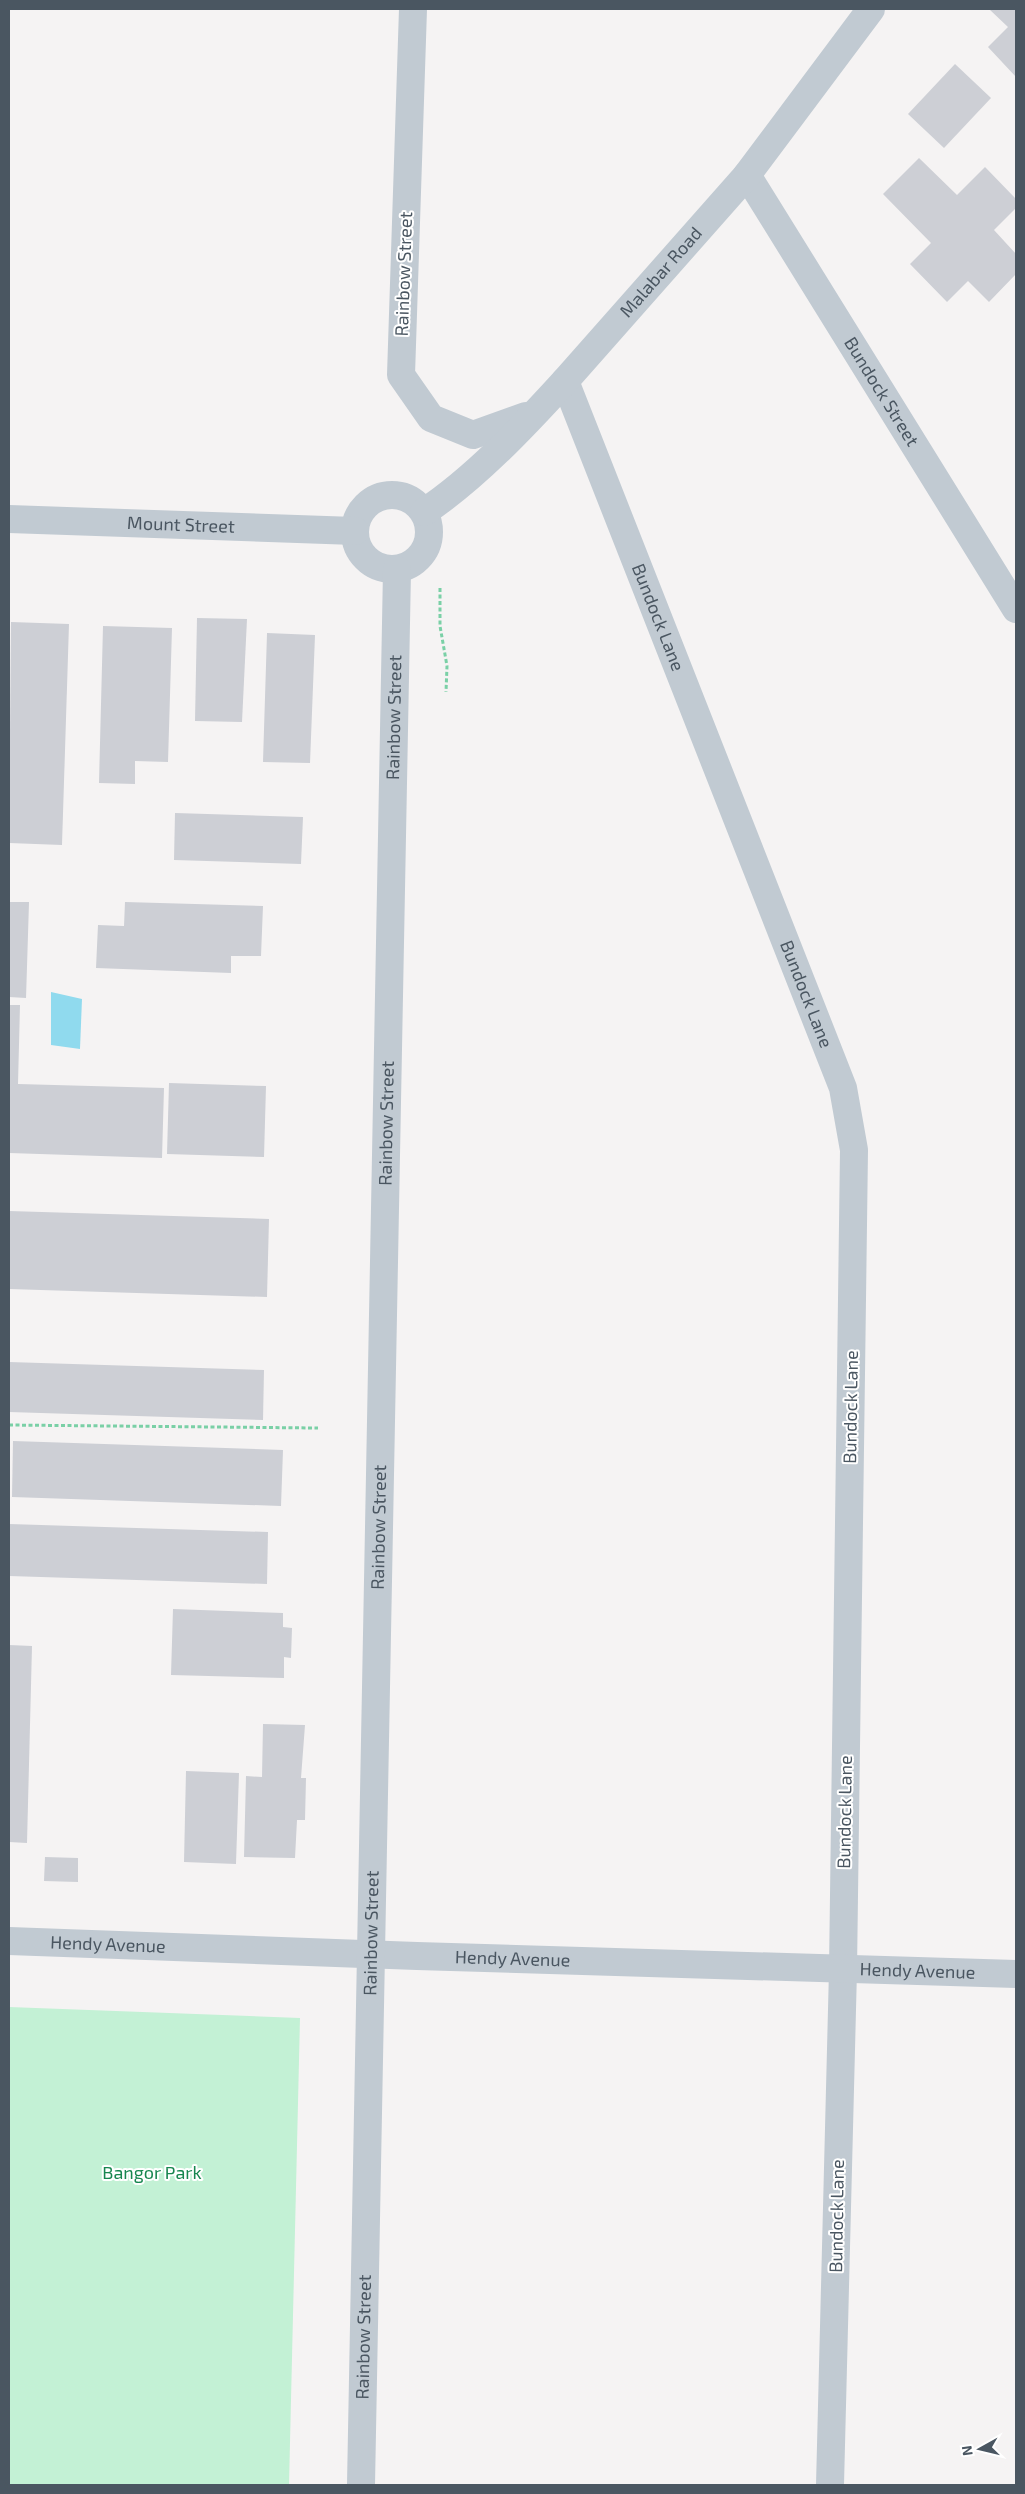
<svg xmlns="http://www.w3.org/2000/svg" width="1025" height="2494" font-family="'Exo 2',sans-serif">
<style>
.green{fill:#c3f1d5}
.water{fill:#90daee}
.building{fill:#cdcfd5}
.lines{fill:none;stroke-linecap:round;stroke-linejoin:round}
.path{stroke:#7ad0a6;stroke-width:3;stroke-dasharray:4 2.5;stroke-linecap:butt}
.minor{stroke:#c1cad2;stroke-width:28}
.labels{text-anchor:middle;stroke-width:4;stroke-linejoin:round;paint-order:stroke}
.street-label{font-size:18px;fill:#4a5661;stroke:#fff}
.park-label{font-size:18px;fill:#17864f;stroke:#fff}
</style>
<rect width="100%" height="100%" fill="#f5f3f3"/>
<polygon class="green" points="9,2007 300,2018 289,2485 9,2485"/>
<polygon class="water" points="51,992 82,999 80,1049 51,1045"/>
<g class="building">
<polygon points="989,9 1016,9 1016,77 988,47 1008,27"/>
<polygon points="955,64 991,98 944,148 908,114"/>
<polygon points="919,158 957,195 985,167 1016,199 1016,208 994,230 1016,254 1016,274 989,302 968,281 947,302 910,264 931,243 883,194"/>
<polygon points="197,618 247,619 242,722 195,721"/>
<polygon points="11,622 69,624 62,845 9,843"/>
<polygon points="103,626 172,628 168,762 135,761 135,784 99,783"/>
<polygon points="267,633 315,635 310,763 263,762"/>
<polygon points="175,813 303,817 301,864 174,860"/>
<polygon points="9,902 29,902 26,998 9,997"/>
<polygon points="125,902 263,906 261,956 231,956 231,973 96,968 98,925 124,926"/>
<polygon points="9,1005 20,1005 18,1084 164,1088 162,1158 9,1153"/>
<polygon points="169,1083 266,1086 264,1157 167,1154"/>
<polygon points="9,1211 269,1219 267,1297 9,1289"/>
<polygon points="9,1362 264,1370 263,1420 9,1412"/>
<polygon points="13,1441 283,1450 281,1506 12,1497"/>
<polygon points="9,1524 268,1532 267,1584 9,1576"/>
<polygon points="173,1609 283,1613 283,1627 292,1628 291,1658 284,1657 284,1678 171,1675"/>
<polygon points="9,1645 32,1646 27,1843 9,1842"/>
<polygon points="263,1724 305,1725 301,1778 306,1778 305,1820 297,1820 295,1858 244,1857 246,1776 262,1777"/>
<polygon points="186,1771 239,1773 236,1864 184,1862"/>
<polygon points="45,1857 78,1858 78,1882 44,1881"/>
</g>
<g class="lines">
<g class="path">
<polyline points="440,588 440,626 447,666 446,692"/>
<polyline points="9,1425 318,1428"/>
</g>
<g class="minor">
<polyline points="413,9 401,375 431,418 473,435 526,416"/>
<path id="s1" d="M747,175L1016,609"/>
<path id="s2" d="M565,381L843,1088L854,1150L843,1970L830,2485"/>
<circle cx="392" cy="532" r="37"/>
<path id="s3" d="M424,512C474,479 524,426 565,381L747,175L871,9"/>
<path id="s4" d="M9,519L355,531"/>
<path id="s5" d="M9,1941L417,1956L1016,1974"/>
<path id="s6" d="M361,2485L397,570"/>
</g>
</g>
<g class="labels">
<g class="street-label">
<text dy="6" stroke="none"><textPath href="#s3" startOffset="338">Malabar Road</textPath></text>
<text transform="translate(404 274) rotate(-88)" y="6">Rainbow Street</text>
<text dy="6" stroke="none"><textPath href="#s1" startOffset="255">Bundock Street</textPath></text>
<text dy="6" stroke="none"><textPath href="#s4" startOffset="172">Mount Street</textPath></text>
<text dy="6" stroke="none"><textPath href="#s2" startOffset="254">Bundock Lane</textPath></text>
<text dy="6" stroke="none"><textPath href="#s6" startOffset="1768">Rainbow Street</textPath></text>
<text dy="6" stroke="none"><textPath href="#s2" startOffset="659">Bundock Lane</textPath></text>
<text dy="6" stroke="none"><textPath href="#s6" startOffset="1362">Rainbow Street</textPath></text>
<text transform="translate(851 1407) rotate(-89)" y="6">Bundock Lane</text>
<text dy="6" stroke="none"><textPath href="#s6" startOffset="958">Rainbow Street</textPath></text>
<text transform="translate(845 1812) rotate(-89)" y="6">Bundock Lane</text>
<text dy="6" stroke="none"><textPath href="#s6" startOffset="552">Rainbow Street</textPath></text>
<text dy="6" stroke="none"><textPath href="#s5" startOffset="99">Hendy Avenue</textPath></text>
<text dy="6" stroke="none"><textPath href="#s5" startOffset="504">Hendy Avenue</textPath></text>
<text dy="6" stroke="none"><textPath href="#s5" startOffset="909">Hendy Avenue</textPath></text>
<text transform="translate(837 2216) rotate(-89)" y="6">Bundock Lane</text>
<text dy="6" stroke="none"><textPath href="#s6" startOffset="148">Rainbow Street</textPath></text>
</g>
<g class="park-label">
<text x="152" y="2179">Bangor Park</text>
</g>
</g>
<rect width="1025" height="2494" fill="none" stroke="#4a5661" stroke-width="20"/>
<g transform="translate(980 2449) rotate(262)" stroke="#ffffff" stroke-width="4" paint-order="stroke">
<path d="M0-4L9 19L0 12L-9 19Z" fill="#4a5661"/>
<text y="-8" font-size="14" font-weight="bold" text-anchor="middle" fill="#4a5661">N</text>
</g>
</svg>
